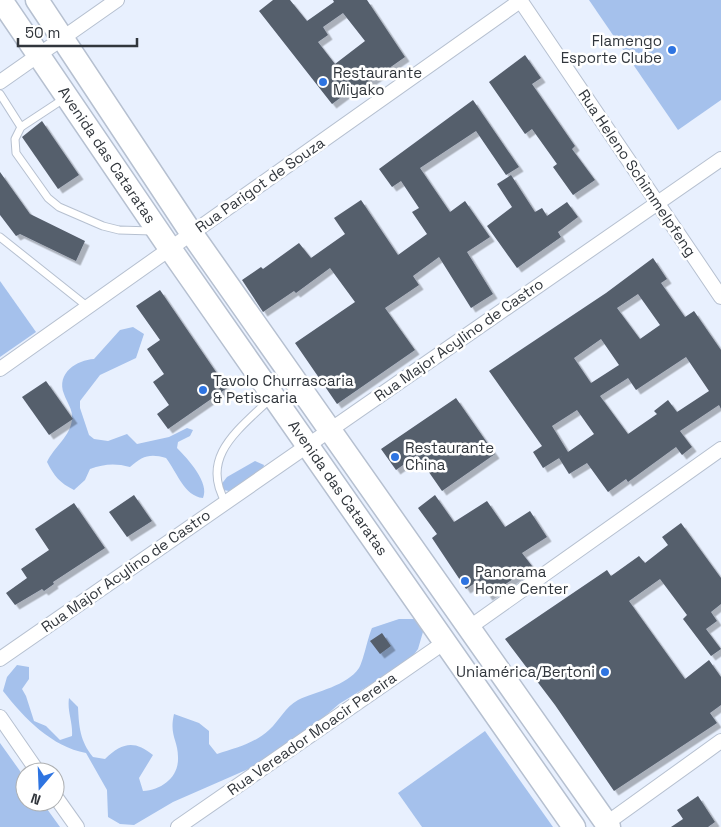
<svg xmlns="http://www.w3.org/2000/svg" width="721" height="827" font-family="'Space Grotesk',sans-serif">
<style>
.green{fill:#a5c1ec}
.building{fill:#555e6c;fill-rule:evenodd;filter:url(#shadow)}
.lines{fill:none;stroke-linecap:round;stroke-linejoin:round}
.service-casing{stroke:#b6c0d0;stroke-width:9}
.minor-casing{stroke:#b6c0d0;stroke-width:16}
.primary-casing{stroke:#b6c0d0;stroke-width:25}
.service{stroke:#fff;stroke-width:7}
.minor{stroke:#fff;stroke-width:14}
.primary{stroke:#fff;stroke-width:22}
.poi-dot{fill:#2e74e1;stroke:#fff;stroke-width:2}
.labels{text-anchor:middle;stroke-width:5;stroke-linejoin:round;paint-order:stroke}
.poi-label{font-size:15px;fill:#31363c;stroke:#fff;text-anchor:start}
.street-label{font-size:15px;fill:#31363c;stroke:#fff}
</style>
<defs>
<filter id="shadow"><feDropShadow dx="4.5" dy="4.5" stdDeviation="0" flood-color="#0004"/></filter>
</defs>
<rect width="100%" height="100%" fill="#e8f0fe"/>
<g class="green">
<polygon points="589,0 721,0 721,100 678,130"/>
<polygon points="0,281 36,332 0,357"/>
<path d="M133,327L144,334L136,358L100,375L80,401V408L89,435L94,439L108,441L127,434L137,444L169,437L187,428L193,430L190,436L178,442L177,448C188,459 210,483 203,498C184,496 177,472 166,458C150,453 142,456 130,467C115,463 104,464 90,469L85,480L74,490C60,483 54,476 47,462C54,447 71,436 72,419C73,409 67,403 64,394C56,373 77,360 94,359L120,330Z"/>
<polygon points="255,461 264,465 263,469 229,491 223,490 220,486 227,477"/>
<path d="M399,619H414L425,625L418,649L410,660L339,704L309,730L253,767L173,802L134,825L120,824L108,817L107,790L86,753C52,747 24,718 3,691L7,677L17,665L29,667V679L22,689L26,696L34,721L46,726L60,740L72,736C73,722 67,712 69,698L78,707C79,727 80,741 93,757L105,759C122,742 135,740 153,755L139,778L143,791C162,790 179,777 178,757C178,740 169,736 174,714L199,723L209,731V744L217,754C236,748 255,743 269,730C280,720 285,707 298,700C317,691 347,686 359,668C363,662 368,637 372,628Z"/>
<polygon points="485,731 553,827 422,827 398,793"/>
<polygon points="0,743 25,778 25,802 42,802 60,827 0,827"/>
</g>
<g class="building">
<path d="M273,0H290L307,21L334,2L333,0H367L405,57L358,90L356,86L332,104L259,11ZM343,13L365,41L335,64L318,42L328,35L323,27Z"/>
<polygon points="525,55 541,78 532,84 575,146 572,149 595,180 573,195 553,167 557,164 532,129 525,134 489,82"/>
<polygon points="473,100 519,167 506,175 476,131 420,168 450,212 465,201 490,237 467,252 493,294 471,308 439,257 413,276 419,285 385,308 415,350 337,404 295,343 355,302 330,268 296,293 294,291 263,312 242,280 261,267 263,269 299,243 311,258 345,234 334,218 361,200 398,255 427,234 412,212 419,208 401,181 392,187 379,169"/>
<polygon points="42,121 79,175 58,189 22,137"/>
<polygon points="0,172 30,214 85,241 76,261 20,234 16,236 0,215"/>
<polygon points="511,175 535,212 542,208 547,216 567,202 578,217 558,232 561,237 517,268 487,226 512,207 497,184"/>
<path d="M653,258L667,279L661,283L685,317L694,311L721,350V409L719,405L680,431L692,447L682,455L676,447L628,482L626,479L608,492L587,463L569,474L559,458L564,455L543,468L533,452L542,446L489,371L606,293ZM638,294L660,325L640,339L617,308ZM601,339L619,365L591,383L574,358ZM686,357L709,391L677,412L668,400L654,411L657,414L628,434L600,396L628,378L636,390ZM577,410L594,434L568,452L552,426Z"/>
<polygon points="160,290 227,388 168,429 157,414 169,405 153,382 164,374 147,349 160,340 136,306"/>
<polygon points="46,381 73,419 49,435 22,397"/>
<polygon points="456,398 495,454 442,491 417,455 396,470 381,449"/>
<polygon points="134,495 152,521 127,537 109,512"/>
<polygon points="435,495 454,522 487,501 505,527 530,511 547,537 522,553 532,566 488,596 478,581 466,589 432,538 437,534 418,508"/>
<polygon points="74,503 105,548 53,582 54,584 44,591 42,589 15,605 6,593 27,578 21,569 49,550 35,529"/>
<polygon points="681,523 721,578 721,604 711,612 717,621 706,629 721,649 711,656 683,619 687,615 660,579 629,601 685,679 709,660 721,677 721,705 710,713 717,723 614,791 555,705 505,639 607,570 611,576 639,556 645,563 668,545 662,537"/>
<polygon points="382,633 391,646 380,654 370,641"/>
<polygon points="698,796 715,822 708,827 671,827 683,819 677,810"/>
</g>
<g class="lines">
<defs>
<g id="service">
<polyline points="0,94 21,127"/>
<polyline points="65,98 21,127 15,139 16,153 48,198 59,207 103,226 119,230 152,231"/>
<polyline points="0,237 88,307"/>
<path d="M226,503C198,456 241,428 271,398"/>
</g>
<g id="minor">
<polyline points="520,0 721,297"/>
<polyline points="0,82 117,0"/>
<polyline points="0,369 520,1"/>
<polyline points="470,627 721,449"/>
<polyline points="0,659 721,159"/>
<polyline points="0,717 38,772"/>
<polyline points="55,796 77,827"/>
<polyline points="607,823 721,741"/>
<polyline points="178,827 445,642"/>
</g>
<g id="primary">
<polyline points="1,0 171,250 574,827"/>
<polyline points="37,0 192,234 609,827"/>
</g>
</defs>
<use href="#service" class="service-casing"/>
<use href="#minor" class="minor-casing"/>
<use href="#primary" class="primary-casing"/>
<use href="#service" class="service"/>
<use href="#minor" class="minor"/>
<use href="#primary" class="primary"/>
</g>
<g class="poi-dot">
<circle cx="672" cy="50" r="5"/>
<circle cx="323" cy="82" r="5"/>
<circle cx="203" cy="390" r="5"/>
<circle cx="395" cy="457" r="5"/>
<circle cx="465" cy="581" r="5"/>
<circle cx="605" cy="672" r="5"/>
</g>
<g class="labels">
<g class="poi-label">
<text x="662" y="46" text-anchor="end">Flamengo<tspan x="662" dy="17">Esporte Clube</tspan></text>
<text x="333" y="78">Restaurante<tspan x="333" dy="17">Miyako</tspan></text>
<text x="213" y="386">Tavolo Churrascaria<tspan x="213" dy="17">&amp; Petiscaria</tspan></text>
<text x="405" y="453">Restaurante<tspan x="405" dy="17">China</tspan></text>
<text x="475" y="577">Panorama<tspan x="475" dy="17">Home Center</tspan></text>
<text x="595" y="677" text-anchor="end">Uniamérica/Bertoni</text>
</g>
<g class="street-label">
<text transform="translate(107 155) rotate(56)" y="5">Avenida das Cataratas</text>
<text transform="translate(637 173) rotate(56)" y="5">Rua Heleno Schimmelpfeng</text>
<text transform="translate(260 185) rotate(-35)" y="5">Rua Parigot de Souza</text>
<text transform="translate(459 340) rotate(-35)" y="5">Rua Major Acylino de Castro</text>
<text transform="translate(338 488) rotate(55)" y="5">Avenida das Cataratas</text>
<text transform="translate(126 571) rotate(-35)" y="5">Rua Major Acylino de Castro</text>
<text transform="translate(312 734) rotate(-35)" y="5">Rua Vereador Moacir Pereira</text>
</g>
</g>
<g transform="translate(40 787) rotate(199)"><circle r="24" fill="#ffffff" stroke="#adafb1"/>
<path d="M0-4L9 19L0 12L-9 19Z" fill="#2e74e1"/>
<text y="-8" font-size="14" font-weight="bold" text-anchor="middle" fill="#31363c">N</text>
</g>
<path d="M18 38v8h119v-8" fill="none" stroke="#31363c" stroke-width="2.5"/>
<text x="25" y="38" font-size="15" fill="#31363c" stroke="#ffffff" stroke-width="4" paint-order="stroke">50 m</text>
</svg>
